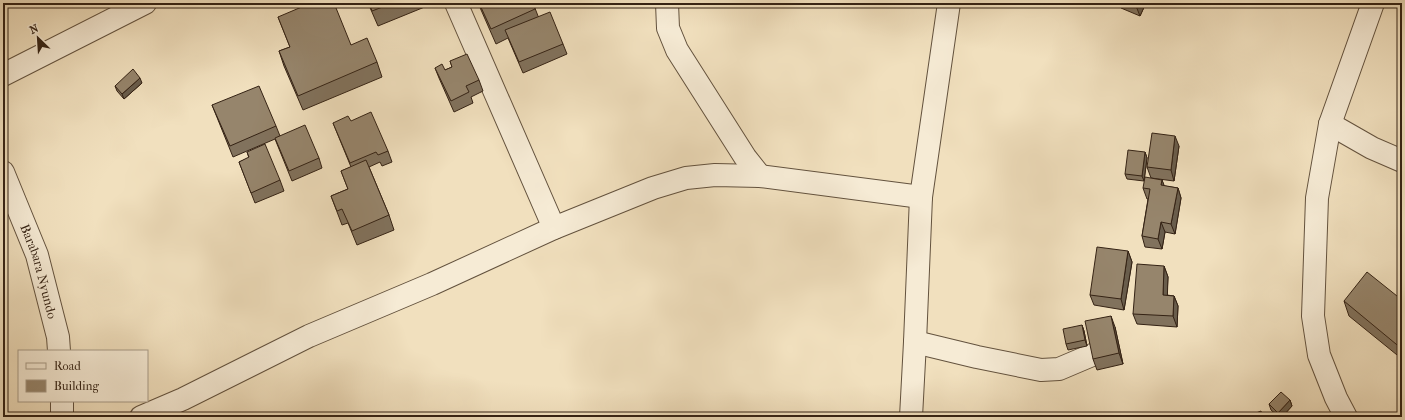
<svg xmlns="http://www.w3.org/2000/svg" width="1405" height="420" font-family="'IM FELL French Canon',serif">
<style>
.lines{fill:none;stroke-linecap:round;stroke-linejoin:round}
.minor-casing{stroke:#63523e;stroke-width:24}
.minor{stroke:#f6ebd5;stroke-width:22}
.wall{fill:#81725d;stroke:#342214}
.shaded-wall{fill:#695d4c;stroke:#342214}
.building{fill:#96856c;stroke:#342214}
.labels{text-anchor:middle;stroke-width:3.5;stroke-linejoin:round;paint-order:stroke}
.street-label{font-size:13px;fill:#342214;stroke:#f6ebd5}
</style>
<rect width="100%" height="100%" fill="#f1e0be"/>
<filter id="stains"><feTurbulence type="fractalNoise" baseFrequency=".005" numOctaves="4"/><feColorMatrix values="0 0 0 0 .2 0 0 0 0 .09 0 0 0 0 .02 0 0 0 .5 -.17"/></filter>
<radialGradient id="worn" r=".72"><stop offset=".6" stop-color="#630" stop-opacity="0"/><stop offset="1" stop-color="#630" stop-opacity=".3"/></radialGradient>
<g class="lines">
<defs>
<g id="minor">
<polyline points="456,3 554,228"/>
<polyline points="667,3 668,28 677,50 745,157 760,176"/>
<polyline points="3,75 145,3"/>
<polyline points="1330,124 1372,148 1402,161"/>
<path id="s1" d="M3,172L37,255L58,337L59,351"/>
<polyline points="915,342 977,357 1041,370 1059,369 1092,355"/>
<polyline points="62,401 62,417"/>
<polyline points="141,417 183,399 309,336 432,284 554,228 653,188 686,178 715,175 760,176 921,197"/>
<polyline points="911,417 915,342 921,197 949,3"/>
<polyline points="1346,417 1336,398 1319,355 1313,316 1317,198 1330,124 1373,3"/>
</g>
</defs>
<use href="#minor" class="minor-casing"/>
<use href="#minor" class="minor"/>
</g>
<g class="wall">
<polygon points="368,3 432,3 432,4 378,26"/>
<polygon points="478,3 533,3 538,16 563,44 567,54 523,73 508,38 496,44"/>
<polygon points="1119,3 1146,3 1140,16 1121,8"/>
<polygon points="278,17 351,45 377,62 382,77 303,110 284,66 279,51 290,47"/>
<polygon points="450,61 479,80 483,91 471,97 473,103 454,112 439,78 435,68 445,70 452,67"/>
<polygon points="142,83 124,99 117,91 115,86"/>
<polygon points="212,105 276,126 280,136 319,158 322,168 292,181 275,139 233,157"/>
<polygon points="333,123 388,151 392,162 382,166 380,162 369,167 389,215 394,230 357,245 348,223 342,225 331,196 348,189 341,171 351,167"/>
<polygon points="1179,146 1174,181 1151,178 1147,167"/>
<polygon points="247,152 280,180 284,191 255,203 239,162 249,158"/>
<polygon points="1145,152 1147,158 1144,181 1127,179 1125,174"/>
<polygon points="1162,180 1164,186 1178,188 1181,198 1175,234 1165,232 1162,249 1145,247 1142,236 1148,199 1147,199 1143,188"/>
<polygon points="1128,251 1132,262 1124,310 1094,305 1090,295"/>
<polygon points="1164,266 1168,277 1167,295 1174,296 1178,306 1177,327 1137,324 1133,314"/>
<polygon points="1402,300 1402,359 1349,316 1344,301"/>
<polygon points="1082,325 1084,331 1087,346 1068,350 1066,344"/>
<polygon points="1115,327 1123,364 1097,370 1093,359"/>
<polygon points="1290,400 1292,406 1282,417 1279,417 1271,410 1269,404"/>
</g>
<g class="shaded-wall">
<polygon points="1138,3 1146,3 1140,16 1136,6"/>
<polygon points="140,78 142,83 124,99 122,94"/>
<polygon points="1175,136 1179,146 1174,181 1171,170"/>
<polygon points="1145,152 1147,158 1144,181 1142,176"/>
<polygon points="1162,180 1166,190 1161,185"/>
<polygon points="1178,188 1181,198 1175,234 1171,224"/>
<polygon points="1161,222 1165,232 1162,249 1158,239"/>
<polygon points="1128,251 1132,262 1124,310 1121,299"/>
<polygon points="1164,266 1168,277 1167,306 1163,295"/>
<polygon points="1174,296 1178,306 1177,327 1173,316"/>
<polygon points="1111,316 1115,327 1123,364 1119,353"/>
<polygon points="1082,325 1084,331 1087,346 1085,340"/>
<polygon points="1290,400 1292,406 1282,417 1280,417 1278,413"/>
</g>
<g class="building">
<polygon points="311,3 334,3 351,45 367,38 377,62 298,96 279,51 290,47 278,17"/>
<polygon points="369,3 393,3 372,11"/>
<polygon points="479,3 533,3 535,9 491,29"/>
<polygon points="1130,3 1138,3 1136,6"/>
<polygon points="550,12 563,44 519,62 505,30"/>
<polygon points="467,54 479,80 466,86 469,92 451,101 435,68 442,64 445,70 452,67 450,61"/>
<polygon points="133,69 140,78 122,94 115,86"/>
<polygon points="259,86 276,126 230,146 212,105"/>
<polygon points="371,112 388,151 378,155 376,152 350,163 333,123 348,116 351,121"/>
<polygon points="305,125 319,158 289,171 275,138"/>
<polygon points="1152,133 1175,136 1171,170 1147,167"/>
<polygon points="265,144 280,180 251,193 239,162 249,157 247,152"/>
<polygon points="1128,150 1145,152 1142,176 1125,174"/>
<polygon points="366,160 389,215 352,231 342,209 337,211 331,196 348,189 341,171"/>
<polygon points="1145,177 1162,180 1161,185 1178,188 1171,224 1161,222 1158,239 1142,236 1150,189 1143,188"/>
<polygon points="1097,247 1128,251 1121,299 1090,295"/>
<polygon points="1137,264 1164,266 1163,295 1174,296 1173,316 1133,314"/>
<polygon points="1367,272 1402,300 1402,349 1344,301"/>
<polygon points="1111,316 1119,353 1093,359 1085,321"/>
<polygon points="1082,325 1085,340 1066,344 1063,329"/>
<polygon points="1281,392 1290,400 1278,413 1269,404"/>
<polygon points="1261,411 1263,417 1246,417"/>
<polygon points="1227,413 1228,417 1217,417"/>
</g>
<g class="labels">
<g class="street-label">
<text dy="5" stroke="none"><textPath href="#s1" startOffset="106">Barabara Nyundo</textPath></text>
</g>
</g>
<rect width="1405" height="420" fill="none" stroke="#f1e0be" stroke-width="16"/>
<rect x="4" y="4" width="1397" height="412" fill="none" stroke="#342214" stroke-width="2"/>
<rect x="8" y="8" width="1389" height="404" fill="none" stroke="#342214"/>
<rect x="18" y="350" width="130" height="52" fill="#f6ebd5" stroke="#a89b88"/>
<rect x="26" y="363" width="20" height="6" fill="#f6ebd5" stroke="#a89b88"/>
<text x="54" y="370" font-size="12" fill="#342214">Road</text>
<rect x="26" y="380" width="20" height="12" fill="#96856c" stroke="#a89b88"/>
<text x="54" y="390" font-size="12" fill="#342214">Building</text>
<g transform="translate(38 38) rotate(335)" stroke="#f6ebd5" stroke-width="3" paint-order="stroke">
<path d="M0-3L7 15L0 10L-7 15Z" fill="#342214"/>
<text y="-6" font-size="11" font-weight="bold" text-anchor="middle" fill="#342214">N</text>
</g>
<rect width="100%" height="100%" filter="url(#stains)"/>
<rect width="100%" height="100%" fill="url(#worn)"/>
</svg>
